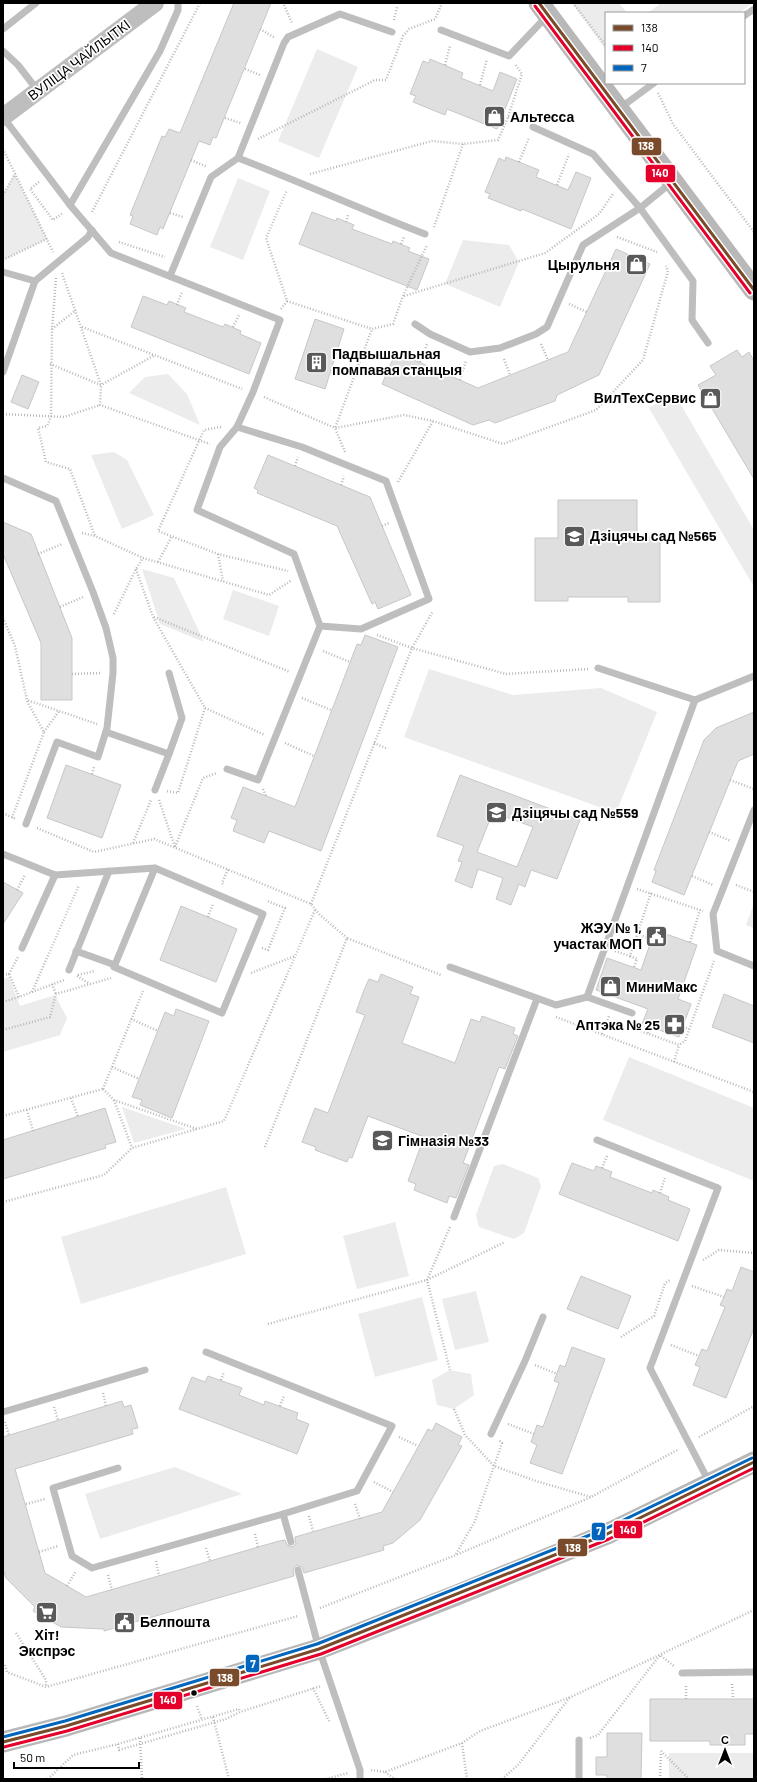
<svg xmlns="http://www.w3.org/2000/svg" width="757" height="1782" font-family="Barlow,sans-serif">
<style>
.green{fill:#ececec}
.building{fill:#dfdfdf;stroke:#c7c7c7;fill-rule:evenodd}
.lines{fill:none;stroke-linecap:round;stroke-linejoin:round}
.path{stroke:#b9b9b9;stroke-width:2.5;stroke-dasharray:1 2;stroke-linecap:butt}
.service{stroke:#bebebe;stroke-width:7}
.tertiary{stroke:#bebebe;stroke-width:18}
.secondary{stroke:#b8b8b8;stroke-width:21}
.bus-1-casing{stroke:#fff;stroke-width:6}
.bus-2-casing{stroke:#fff;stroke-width:6}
.bus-3-casing{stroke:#fff;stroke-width:6}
.bus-1{stroke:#7a4b2a;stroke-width:3}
.bus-2{stroke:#e4002b;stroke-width:3}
.bus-3{stroke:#0065bd;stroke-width:3}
.bus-dot{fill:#000;stroke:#fff;stroke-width:1.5}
.labels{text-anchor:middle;stroke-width:3.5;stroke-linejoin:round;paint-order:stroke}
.street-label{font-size:14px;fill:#000;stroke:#fff}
.poi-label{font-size:14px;font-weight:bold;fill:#000;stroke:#fff;text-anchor:start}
.line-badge{stroke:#fff;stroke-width:1.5}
.badge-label{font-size:11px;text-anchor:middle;font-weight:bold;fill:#fff}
</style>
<rect width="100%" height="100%" fill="#fff"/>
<g class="green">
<polygon points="572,3 619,3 627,13 606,13 606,50"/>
<polygon points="661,3 753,3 739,13 648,13"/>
<polygon points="317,49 358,67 319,158 278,141"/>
<polygon points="15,174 47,239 3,260 3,195"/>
<polygon points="238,178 270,191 243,260 210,247"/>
<polygon points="463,240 509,245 519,262 500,307 445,284"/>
<polygon points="168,374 187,394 200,425 129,393 145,377"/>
<polygon points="674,393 754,530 754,587 649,408"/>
<polygon points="114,452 127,460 154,515 122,529 91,455"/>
<polygon points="142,569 174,578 204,642 160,624"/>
<polygon points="233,590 279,606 269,636 223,619"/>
<polygon points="429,669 513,695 601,688 657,712 616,813 404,737"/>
<polygon points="754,903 754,928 746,925"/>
<polygon points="9,977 20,1006 55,995 67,1018 60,1035 3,1052 3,979"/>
<polygon points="629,1057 754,1108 754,1181 603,1120"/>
<polygon points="122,1107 186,1129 134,1143"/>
<polygon points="503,1164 538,1178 541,1186 524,1233 514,1239 479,1227 476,1215 494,1166"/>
<polygon points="226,1187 246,1254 81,1304 61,1237"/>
<polygon points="395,1222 409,1276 357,1289 343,1236"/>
<polygon points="476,1291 489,1342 455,1350 442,1299"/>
<polygon points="422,1297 438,1360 375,1377 358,1314"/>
<polygon points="450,1370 471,1374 474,1395 454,1409 437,1405 432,1380"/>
<polygon points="175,1467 242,1494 100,1539 85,1494"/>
<rect x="669" y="1753" width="85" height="26"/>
</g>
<g class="building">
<polygon points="234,3 271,3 216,138 213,137 210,145 199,141 163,229 160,227 157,235 130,224 133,216 130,215 162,136 165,137 169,129 180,133"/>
<polygon points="430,59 463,73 461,78 493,91 500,72 517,79 497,129 447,109 445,115 413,102 416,96 410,94 423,61 429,63"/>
<polygon points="506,157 539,170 536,177 568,190 576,172 591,178 571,229 522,209 521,211 488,198 490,194 485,192 499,158 505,161"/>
<polygon points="312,212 336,221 337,218 354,225 352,229 392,244 393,241 410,248 408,251 429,259 417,290 299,244"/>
<polygon points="616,249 650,264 599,375 557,395 555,401 495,423 489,420 473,425 382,384 396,352 478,388 568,352"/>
<polygon points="143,296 167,305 169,301 186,308 184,312 223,327 225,324 241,331 240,334 261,343 249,374 131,327"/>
<polygon points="315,319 344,329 325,389 295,379"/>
<polygon points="737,350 742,357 749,352 754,361 754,479 698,385 716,375 710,366"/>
<polygon points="22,375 39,382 28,409 11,402"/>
<polygon points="268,455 370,497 411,595 378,609 375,602 372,604 337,526 257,493 258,490 254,488"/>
<polygon points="558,500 637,500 637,537 660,537 660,602 628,602 628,597 568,597 568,601 535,601 535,538 558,538"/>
<polygon points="3,522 31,534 72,638 72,700 41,700 41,643 3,554"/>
<polygon points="365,635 398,647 321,851 269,831 264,843 233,831 237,820 231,818 243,787 295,807 357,644 361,645"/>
<polygon points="754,712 754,754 738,761 684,895 652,882 656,871 654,870 704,740 716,728"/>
<polygon points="66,765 121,785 102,838 47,818"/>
<path d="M460,775L580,820L557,879L531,870L525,887L519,884L511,905L496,899L503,878L478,869L472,888L455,881L462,862L458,861L464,846L437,836ZM493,812L533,827L517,867L477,852Z"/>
<polygon points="3,882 23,893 3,924"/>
<polygon points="181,906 237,929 216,982 160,960"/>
<polygon points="655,930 697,945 678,999 691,1004 679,1037 642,1024 648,1009 596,990 607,958 641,970"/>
<polygon points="381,974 413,987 410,994 419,997 402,1043 455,1063 471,1019 480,1022 482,1016 515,1028 513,1034 518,1036 505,1069 499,1067 463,1163 469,1165 456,1198 449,1196 447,1203 414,1190 416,1184 408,1181 424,1137 368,1116 352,1158 349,1157 347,1162 315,1150 316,1147 302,1142 315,1108 328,1113 365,1015 356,1012 364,990 369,979 378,982"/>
<polygon points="724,994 754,1006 754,1043 712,1027"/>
<polygon points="176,1009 209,1021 172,1118 140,1105 142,1100 132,1097 165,1012 174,1016"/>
<polygon points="105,1108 116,1142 105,1145 106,1148 3,1179 3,1140"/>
<polygon points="572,1163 594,1171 596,1166 612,1172 610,1177 652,1193 653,1190 660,1193 669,1197 668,1200 690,1209 678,1241 559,1194"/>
<polygon points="741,1267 754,1272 754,1328 726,1398 693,1385 700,1367 695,1365 702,1349 707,1351 725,1307 720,1305 724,1297 727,1289 732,1291"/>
<polygon points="581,1276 631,1296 618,1329 567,1309"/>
<polygon points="572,1347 605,1359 562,1474 530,1463 537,1445 531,1442 537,1425 543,1427 559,1383 554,1381 560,1365 565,1367"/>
<polygon points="208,1376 242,1388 239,1395 264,1405 265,1401 298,1413 296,1419 309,1424 297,1454 179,1409 192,1377 205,1382"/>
<polygon points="122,1401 124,1407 131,1405 138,1428 132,1429 133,1434 15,1469 45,1573 86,1597 279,1541 285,1540 287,1545 292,1547 296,1544 295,1537 382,1512 428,1429 432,1431 436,1423 462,1437 458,1445 462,1446 420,1520 393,1543 383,1546 384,1550 304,1573 302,1567 296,1565 293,1569 294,1576 104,1631 104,1629 61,1627 33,1611 35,1607 6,1578 3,1569 3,1437"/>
<polygon points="650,1699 754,1699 754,1734 745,1734 745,1745 710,1745 710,1741 650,1741"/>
<polygon points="607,1733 642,1733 641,1779 607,1779 607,1775 596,1775 596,1757 607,1757"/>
</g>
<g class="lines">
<g class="path">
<polyline points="573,3 606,46"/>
<polyline points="284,5 292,23"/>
<polyline points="394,20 397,7"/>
<polyline points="260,29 275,38"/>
<polyline points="445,65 450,46"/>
<polyline points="245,69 260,75"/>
<polyline points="480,85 487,59"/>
<polyline points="658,93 673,124 754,232"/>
<polyline points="508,117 522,123"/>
<polyline points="225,118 241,123"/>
<polyline points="258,139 375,80 386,80 403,36 409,29 435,19 442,3"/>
<polyline points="3,149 53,252"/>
<polyline points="191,160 207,167"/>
<polyline points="519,162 529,138"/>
<polyline points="310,174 432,141 463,144 498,140 508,117 522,74 515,64"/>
<polyline points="39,182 30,189 53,220 63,213"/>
<polyline points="557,185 569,154"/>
<polyline points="3,195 15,174"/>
<polyline points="92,212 200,3"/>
<polyline points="170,213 183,217"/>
<polyline points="346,222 348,215"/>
<polyline points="434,227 463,144"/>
<polyline points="617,237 657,252"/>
<polyline points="119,242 165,257"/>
<polyline points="401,244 404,237"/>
<polyline points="3,260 47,239"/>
<polyline points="589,262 607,268"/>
<polyline points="62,273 101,385 100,405 210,444"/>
<polyline points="56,278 52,329 51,417 47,426 38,428 46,462 70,469 95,536"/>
<polyline points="404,296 545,253 599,214 613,194"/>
<polyline points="287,301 372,329"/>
<polyline points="569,304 587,312"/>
<polyline points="177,305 182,292"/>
<polyline points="281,309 287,301 266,238 287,190"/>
<polyline points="82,327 242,389"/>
<polyline points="233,327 239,315"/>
<polyline points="52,329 76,310"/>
<polyline points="541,344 548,360"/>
<polyline points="504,359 510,375"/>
<polyline points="420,362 427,344"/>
<polyline points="50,364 101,385 155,355"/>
<polyline points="460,380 466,361"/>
<polyline points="264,397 335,428 404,415 433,421 503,444 596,410 643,360 668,271 666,266"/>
<polyline points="3,414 64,417 100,405"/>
<polyline points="221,427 204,430 158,531 218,554 288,571"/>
<polyline points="345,452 335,428 372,329 393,324 403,296 427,245"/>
<polyline points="295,466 298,457"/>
<polyline points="398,482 433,421"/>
<polyline points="341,485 344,476"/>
<polyline points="382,526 389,523"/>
<polyline points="82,533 95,536 143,558 269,595 292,580"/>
<polyline points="38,554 62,544"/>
<polyline points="218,554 223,581"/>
<polyline points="158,562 172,536"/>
<polyline points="136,569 153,617 205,708 178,793 166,791"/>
<polyline points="60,607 83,597"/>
<polyline points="114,614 136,569 143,558"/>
<polyline points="154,617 290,672"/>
<polyline points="3,618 15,646 27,700 97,724"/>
<polyline points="377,635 412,648 506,674 588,669"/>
<polyline points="323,651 350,662"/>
<polyline points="72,674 101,673"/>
<polyline points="302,698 331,710"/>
<polyline points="205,708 265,735"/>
<polyline points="44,732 59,711"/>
<polyline points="285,743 314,756"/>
<polyline points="374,743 388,749"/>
<polyline points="92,774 94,767"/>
<polyline points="730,780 754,789"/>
<polyline points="263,789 266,796"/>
<polyline points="159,800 175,847"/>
<polyline points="3,813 16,819"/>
<polyline points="12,818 44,732 27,701"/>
<polyline points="37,828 94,852 154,839 311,904 320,915 347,938"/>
<polyline points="709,832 731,841"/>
<polyline points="133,843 151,800"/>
<polyline points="175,847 203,778 217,773"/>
<polyline points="692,876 713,885"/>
<polyline points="223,884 222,883 228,869"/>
<polyline points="736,885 754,892"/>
<polyline points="637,889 703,911"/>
<polyline points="17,890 25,875"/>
<polyline points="311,904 412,648 433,611"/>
<polyline points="208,917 213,904"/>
<polyline points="637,934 651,939"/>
<polyline points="690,942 700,910"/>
<polyline points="262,948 268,950 285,908 267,901"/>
<polyline points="615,951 630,956 651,893"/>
<polyline points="630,956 637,959 634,967"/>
<polyline points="251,973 295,956"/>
<polyline points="9,974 19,997 64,980"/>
<polyline points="3,975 9,974 18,957"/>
<polyline points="78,975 95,971"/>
<polyline points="77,976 90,984"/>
<polyline points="52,984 56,994"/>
<polyline points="32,992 79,885"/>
<polyline points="3,1002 19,997"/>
<polyline points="556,1017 754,1092"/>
<polyline points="131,1019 158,1031"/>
<polyline points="628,1023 627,1026 679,1045 685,1041 714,961"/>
<polyline points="683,1027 689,1029"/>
<polyline points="3,1030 50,1017 56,994 111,978"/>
<polyline points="648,1033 650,1027"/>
<polyline points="602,1034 609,1016"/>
<polyline points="674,1062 679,1045"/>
<polyline points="112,1067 139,1079"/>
<polyline points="103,1089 143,991"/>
<polyline points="103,1089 114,1100 197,1129"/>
<polyline points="71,1098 78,1117"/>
<polyline points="114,1100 132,1148"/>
<polyline points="27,1110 33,1131"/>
<polyline points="3,1116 103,1089"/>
<polyline points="265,1147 347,938 441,975"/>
<polyline points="602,1168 607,1156"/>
<polyline points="660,1193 665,1178"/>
<polyline points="3,1202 104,1175 132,1148 224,1121 315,910"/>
<polyline points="450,1227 427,1280 450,1370"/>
<polyline points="703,1260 719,1250 754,1253"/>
<polyline points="692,1286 724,1297"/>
<polyline points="268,1324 427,1280 505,1242"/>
<polyline points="621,1337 654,1316 665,1283 670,1280"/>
<polyline points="671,1345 699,1356"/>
<polyline points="535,1365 557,1374"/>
<polyline points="221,1380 224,1372"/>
<polyline points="103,1393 106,1406"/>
<polyline points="280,1406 284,1396"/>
<polyline points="54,1407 58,1420"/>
<polyline points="454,1409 465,1435 494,1466 536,1481 591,1497"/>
<polyline points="5,1422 9,1435"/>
<polyline points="508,1424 534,1434"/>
<polyline points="399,1437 418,1446"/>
<polyline points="699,1437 754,1406"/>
<polyline points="374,1482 393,1492"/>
<polyline points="26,1504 45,1499"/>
<polyline points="355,1504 360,1519"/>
<polyline points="309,1516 313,1531"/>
<polyline points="255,1534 258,1547"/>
<polyline points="206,1548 210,1561"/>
<polyline points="39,1552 58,1546"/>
<polyline points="456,1554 475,1521 502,1443 499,1440"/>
<polyline points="156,1561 159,1576"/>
<polyline points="108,1575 112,1590"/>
<polyline points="67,1586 76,1571"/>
<polyline points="320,1608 456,1555 591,1497 679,1449"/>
<polyline points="16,1633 46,1680 46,1687"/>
<polyline points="5,1665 7,1672 46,1687 298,1616"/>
<polyline points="732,1684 733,1699"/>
<polyline points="313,1688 330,1723"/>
<polyline points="686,1699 686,1684"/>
<polyline points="197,1706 202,1720"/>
<polyline points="213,1717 229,1779"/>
<polyline points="140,1738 142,1779"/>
<polyline points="590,1738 598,1735 660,1655 674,1666"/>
<polyline points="462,1743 467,1779"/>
<polyline points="118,1744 239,1709 240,1712"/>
<polyline points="661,1751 689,1779"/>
<polyline points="371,1770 385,1772 462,1743 480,1731 571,1697 754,1610"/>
<polyline points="385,1772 395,1779"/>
<polyline points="48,1779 73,1755 118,1744 119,1750 226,1719 240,1712 321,1686"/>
<polyline points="326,1779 348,1773"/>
<polyline points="502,1779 518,1765 570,1697"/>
<polyline points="660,1779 661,1752"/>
<polyline points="752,1779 754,1777"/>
</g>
<g class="service">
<polyline points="744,16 754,9"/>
<polyline points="3,29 36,3"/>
<polyline points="441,30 509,56 547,16"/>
<polyline points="3,51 18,65 38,91"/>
<polyline points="620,108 654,83"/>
<polyline points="3,117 70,205 111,253 280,320 253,392 237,427 220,447 197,510 294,554 320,626 258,780 227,769"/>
<polyline points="533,127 593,154 640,208 693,281 692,320 708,343"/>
<path d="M238,158C301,182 362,210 425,234"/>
<polyline points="70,205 160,51 178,10 178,3"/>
<polyline points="3,272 35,281"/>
<polyline points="170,276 211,177 238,158 284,43 288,37 340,14 392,32"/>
<polyline points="415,324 430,334 470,352 500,348 536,334 547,327 583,245 640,208 672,182"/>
<polyline points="3,372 35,281 88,237 92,230"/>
<polyline points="237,427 302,447 386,481 429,599 361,629 320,626"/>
<polyline points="3,478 56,501 93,592 106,628 113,658 113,673 107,728 98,757 57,742 26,824"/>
<polyline points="598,668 695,700 754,676"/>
<polyline points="106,732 169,754 182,718 169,673"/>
<polyline points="155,790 169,754"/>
<polyline points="754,810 713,914 717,951 754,966"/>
<polyline points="3,854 55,875 155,868 263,914 222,1013 114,967 155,868"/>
<polyline points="22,948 55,875"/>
<polyline points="76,951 115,965"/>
<polyline points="450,967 556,1005 587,997"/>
<polyline points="69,970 109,871"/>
<polyline points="632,1013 587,997 695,700"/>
<polyline points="597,1140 718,1188 650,1368 709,1482"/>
<polyline points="454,1217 537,999"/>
<polyline points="206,1352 392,1426 357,1491 283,1514 291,1542"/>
<polyline points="3,1412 145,1370"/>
<polyline points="491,1434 525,1361 543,1317"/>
<polyline points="118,1468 53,1488 72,1556 92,1568 283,1514"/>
<polyline points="298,1570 319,1649 360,1770 360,1779"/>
<polyline points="682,1673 754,1672"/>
<polyline points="579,1779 579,1740"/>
</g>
<polyline class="tertiary" points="3,117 155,3"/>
<g class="secondary">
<polyline points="539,3 754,290"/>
<polyline points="3,1742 66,1726 319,1649 457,1595 607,1534 754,1462"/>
</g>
<defs>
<g id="bus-1">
<polyline points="539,3 754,290"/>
<polyline points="3,1742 66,1726 319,1649 607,1534 754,1462"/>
</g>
<g id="bus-2">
<polyline points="535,6 750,293"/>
<polyline points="4,1747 67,1731 321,1654 609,1539 754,1468"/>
</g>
<polyline id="bus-3" points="3,1737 65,1721 317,1644 605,1529 752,1458"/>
</defs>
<use href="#bus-1" class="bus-1-casing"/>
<use href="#bus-2" class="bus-2-casing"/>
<use href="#bus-3" class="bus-3-casing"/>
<use href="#bus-1" class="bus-1"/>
<use href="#bus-2" class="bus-2"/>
<use href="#bus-3" class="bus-3"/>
</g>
<defs>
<symbol id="shop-square" viewBox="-11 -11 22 22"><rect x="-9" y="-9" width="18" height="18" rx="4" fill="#595959" stroke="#fff"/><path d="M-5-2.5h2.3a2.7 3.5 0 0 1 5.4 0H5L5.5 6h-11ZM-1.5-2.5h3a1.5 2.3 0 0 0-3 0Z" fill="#fff"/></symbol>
<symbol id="building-square" viewBox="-11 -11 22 22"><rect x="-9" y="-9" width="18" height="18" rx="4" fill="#595959" stroke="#fff"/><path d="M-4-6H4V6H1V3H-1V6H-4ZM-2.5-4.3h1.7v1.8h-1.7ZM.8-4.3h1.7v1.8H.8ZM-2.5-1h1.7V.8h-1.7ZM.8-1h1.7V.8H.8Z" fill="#fff"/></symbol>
<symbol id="school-square" viewBox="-11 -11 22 22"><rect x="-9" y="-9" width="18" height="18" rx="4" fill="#595959" stroke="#fff"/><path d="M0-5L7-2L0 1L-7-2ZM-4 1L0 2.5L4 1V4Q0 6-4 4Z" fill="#fff"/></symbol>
<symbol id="civic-square" viewBox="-11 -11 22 22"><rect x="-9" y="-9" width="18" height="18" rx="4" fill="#595959" stroke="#fff"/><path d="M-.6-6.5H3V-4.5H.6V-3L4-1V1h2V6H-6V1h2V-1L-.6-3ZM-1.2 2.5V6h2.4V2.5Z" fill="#fff"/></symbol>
<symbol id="pharmacy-square" viewBox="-11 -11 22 22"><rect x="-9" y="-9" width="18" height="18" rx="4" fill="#595959" stroke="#fff"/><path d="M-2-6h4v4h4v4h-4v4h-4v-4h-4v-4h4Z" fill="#fff"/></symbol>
<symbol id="supermarket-square" viewBox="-11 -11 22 22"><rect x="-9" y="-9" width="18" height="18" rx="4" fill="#595959" stroke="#fff"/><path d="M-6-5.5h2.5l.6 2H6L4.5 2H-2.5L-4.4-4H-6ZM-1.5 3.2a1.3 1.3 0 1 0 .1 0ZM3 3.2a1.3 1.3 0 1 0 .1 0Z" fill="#fff"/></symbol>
</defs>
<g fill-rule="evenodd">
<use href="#shop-square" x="482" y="104" width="25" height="25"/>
<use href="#shop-square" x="624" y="252" width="25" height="25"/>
<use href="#building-square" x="304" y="350" width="25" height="25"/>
<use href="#shop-square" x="698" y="386" width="25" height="25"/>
<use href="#school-square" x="562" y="524" width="25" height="25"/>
<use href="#school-square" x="484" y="800" width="25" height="25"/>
<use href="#civic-square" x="644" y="924" width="25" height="25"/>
<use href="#shop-square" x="598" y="974" width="25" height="25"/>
<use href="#pharmacy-square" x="662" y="1012" width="25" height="25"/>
<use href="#school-square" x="370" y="1128" width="25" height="25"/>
<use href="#supermarket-square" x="34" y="1600" width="25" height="25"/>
<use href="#civic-square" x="112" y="1610" width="25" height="25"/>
</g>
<circle class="bus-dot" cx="194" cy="1693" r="3.5"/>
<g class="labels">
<g class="street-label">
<text transform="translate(79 60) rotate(-37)" y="5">ВУЛІЦА ЧАЙЛЫТКІ</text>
</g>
<g class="poi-label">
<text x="510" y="122">Альтесса</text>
<text x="620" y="270" text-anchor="end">Цырульня</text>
<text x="332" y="359">Падвышальная<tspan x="332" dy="16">помпавая станцыя</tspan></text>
<text x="696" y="403" text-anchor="end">ВилТехСервис</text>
<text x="590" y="541">Дзіцячы сад №565</text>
<text x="512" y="818">Дзіцячы сад №559</text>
<text x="642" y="933" text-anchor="end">ЖЭУ № 1,<tspan x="642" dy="16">участак МОП</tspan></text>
<text x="626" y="992">МиниМакс</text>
<text x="660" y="1030" text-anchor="end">Аптэка № 25</text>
<text x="398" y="1146">Гімназія №33</text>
<text x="140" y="1627">Белпошта</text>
<text x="47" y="1640" text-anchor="middle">Хіт!<tspan x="47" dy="16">Экспрэс</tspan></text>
</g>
</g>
<g class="line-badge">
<rect x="631" y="137" width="31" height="19" rx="4" fill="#7a4b2a"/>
<rect x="645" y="164" width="31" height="19" rx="4" fill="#e4002b"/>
<rect x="613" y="1520" width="30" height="19" rx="4" fill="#e4002b"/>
<rect x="591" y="1522" width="15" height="19" rx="4" fill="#0065bd"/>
<rect x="557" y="1538" width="31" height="19" rx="4" fill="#7a4b2a"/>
<rect x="245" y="1654" width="15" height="19" rx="4" fill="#0065bd"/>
<rect x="209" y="1668" width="31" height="19" rx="4" fill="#7a4b2a"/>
<rect x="153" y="1691" width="30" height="19" rx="4" fill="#e4002b"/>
</g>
<g class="badge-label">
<text x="646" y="150">138</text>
<text x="660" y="177">140</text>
<text x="628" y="1534">140</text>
<text x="599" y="1535">7</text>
<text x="573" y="1552">138</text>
<text x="253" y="1668">7</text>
<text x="225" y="1682">138</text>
<text x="168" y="1704">140</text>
</g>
<rect width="757" height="1782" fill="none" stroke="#000000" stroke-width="8"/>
<rect x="605" y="12" width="140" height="72" fill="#ffffff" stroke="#999999"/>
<rect x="613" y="25" width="20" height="6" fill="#7a4b2a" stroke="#999999"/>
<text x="641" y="32" font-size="12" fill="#000000">138</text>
<rect x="613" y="45" width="20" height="6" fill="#e4002b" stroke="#999999"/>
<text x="641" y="52" font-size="12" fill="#000000">140</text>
<rect x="613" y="65" width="20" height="6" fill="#0065bd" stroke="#999999"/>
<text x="641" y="72" font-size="12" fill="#000000">7</text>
<g transform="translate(725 1750)" stroke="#ffffff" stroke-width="3" paint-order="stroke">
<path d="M0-3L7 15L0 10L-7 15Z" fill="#000000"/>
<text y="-6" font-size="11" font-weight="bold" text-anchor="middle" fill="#000000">С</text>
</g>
<path d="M14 1762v6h125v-6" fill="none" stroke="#000000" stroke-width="2"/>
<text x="20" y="1762" font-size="12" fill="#000000" stroke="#ffffff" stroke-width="3" paint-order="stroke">50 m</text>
</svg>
